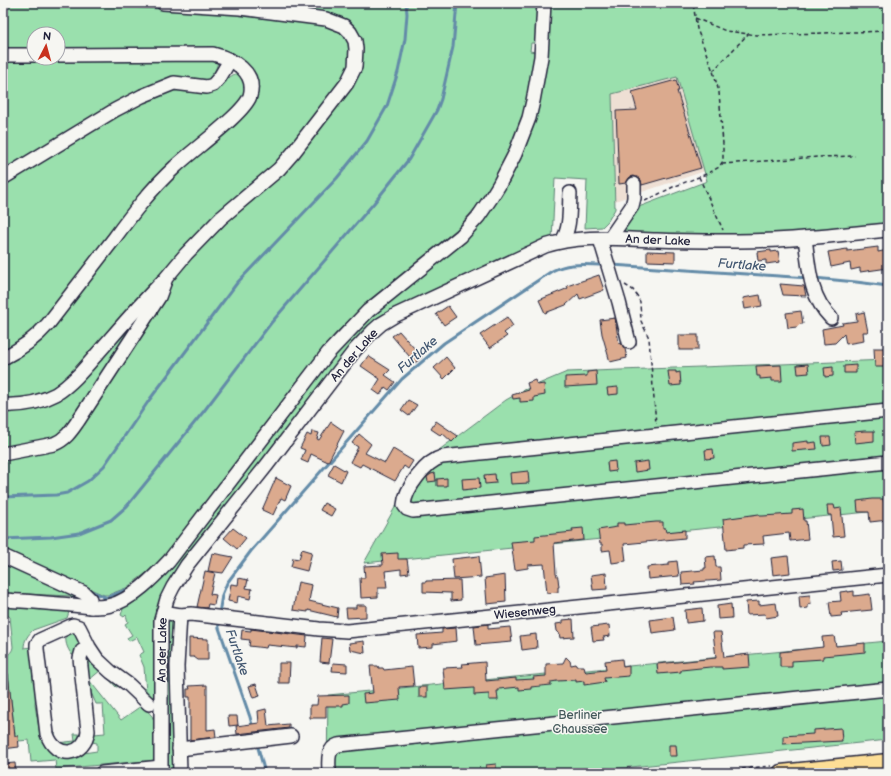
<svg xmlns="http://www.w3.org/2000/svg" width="891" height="776" font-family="'Balsamiq Sans',sans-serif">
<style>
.built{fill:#eedfd4}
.green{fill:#9ae0ad;stroke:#5e8174}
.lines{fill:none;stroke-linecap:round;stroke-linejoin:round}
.stream{stroke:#638ba8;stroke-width:3}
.building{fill:#dbaa8e;stroke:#22223b}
.minor-casing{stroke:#22223b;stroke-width:16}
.major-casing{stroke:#22223b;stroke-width:19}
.path{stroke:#22223b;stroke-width:1.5;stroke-dasharray:4 3;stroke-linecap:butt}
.minor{stroke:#f6f6f2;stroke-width:13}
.major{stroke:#fdde96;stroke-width:16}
.labels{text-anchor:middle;stroke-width:3;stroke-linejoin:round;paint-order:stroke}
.street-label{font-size:12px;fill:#22223b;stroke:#f6f6f2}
.park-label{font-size:12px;fill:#465b5d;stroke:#f6f6f2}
.water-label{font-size:13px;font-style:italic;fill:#425771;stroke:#f6f6f2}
</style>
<rect width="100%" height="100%" fill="#f6f6f2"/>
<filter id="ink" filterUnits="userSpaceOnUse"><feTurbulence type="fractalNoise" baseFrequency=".025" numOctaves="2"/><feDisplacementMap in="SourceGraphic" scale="8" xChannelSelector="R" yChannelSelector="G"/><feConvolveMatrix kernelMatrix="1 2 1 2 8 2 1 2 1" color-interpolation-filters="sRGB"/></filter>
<g filter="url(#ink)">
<polygon class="built" points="677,76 705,171 615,201 612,94"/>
<g class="green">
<path d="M3,3H68L174,10L239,14L329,25L342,32L349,43L351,51L347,74L280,160L194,238L80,365C53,391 41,399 3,400V360L10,358L147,201L253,95L236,57L58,52V34H34V52L3,51Z"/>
<polygon points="208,3 539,3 535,43 531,43 530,51 535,52 531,79 522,118 513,143 497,176 476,207 457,229 368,301 335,334 299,379 194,518 165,556 153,568 126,588 108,595 104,595 3,551 3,457 52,448 171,278 351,84 350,27"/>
<polygon points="547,3 888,3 888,226 766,236 627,235 623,230 636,208 707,181 677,77 612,94 615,209 608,221 602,227 585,228 587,180 555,178 552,240 390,314 173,580 157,698 154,700 146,692 144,667 139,655 144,652 137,637 129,641 127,638 132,635 125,624 128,622 126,615 124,617 121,615 123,609 121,605 130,599 346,337 454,246 522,144"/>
<path d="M206,58L218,61C217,69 212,77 205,83L161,90L218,88C228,81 232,69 246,75L244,94L240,102L155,177L42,322C31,334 18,344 3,351V60L84,61Z"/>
<polygon points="155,293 67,427 58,437 3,449 3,407 42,403"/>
<polygon points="888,360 888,510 364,563 398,502 413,478 431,456 506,400 522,391 567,372"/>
<polygon points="3,559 82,595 83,604 70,603 71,596 3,593"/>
<path d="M3,603L70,609L67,618L33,630C28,635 24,640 24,648L31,647L36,689L35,705L40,735L44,734L70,755L97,751V743L92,742V739L94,734L105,733L103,704H96L87,683L86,660L89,657L121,686L116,687L101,670L89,680L121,720L138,708L143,706L152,716L155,723L157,760L56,769L55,760L31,762L29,740L19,741L18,736H15L8,673H3V656C8,655 12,653 13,647L10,617L9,616L3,615Z"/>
<polygon points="168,619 175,619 176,773 166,773 165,623"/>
<polygon points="3,621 5,622 7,645 3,648"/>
<path d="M74,630L81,637L77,652L72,655C67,648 64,641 67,633Z"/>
<polygon points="888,641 888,740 574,773 327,773 328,695"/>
<path d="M55,733L56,743L75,741L74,734H78L80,735L83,733C80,751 53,754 50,734Z"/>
</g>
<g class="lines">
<g class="stream">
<polyline points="99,3 160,7"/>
<polyline points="36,59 57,59"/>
<polyline points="612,265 808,278"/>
<polyline points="814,278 856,282 888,286"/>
<polyline points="3,497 56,495 67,493 88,481 104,466 150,399 237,283 337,178 367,141 387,106 398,72 405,39 407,14 406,3"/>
<polyline points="3,539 51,537 79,533 111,520 127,506 204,411 271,323 374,203 409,159 437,110 441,99 453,47 457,3"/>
<polyline points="90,591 105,597"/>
<polyline points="103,599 128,589 136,584"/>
<path d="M219,614L222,595L227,583L251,551L402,379L444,343L552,271C569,262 586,265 604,265"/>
<polyline points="218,620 219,628 250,717 255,737"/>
<polyline points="257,744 265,773"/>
</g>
</g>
<g class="building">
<polygon points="676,80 679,91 677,91 701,168 642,185 641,180 634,176 630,177 626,183 619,184 616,111 637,110 632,92"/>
<polygon points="878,247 878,252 888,250 888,268 860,272 860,268 851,270 850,263 831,267 828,252 847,249 847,251"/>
<polygon points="771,250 771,252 778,251 780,262 766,264 766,260 758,261 757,252"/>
<polygon points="647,251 675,252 675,262 647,261"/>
<polygon points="599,275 604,290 580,299 578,294 566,305 545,313 539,300 566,289 568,288 567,286"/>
<polygon points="780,284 804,286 806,296 783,295"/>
<polygon points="760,295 762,306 745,309 743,298"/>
<polygon points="448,306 456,317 444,325 436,314"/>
<polygon points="801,311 803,324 800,324 797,327 788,328 786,313"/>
<polygon points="864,312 868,332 863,332 864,341 846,344 844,334 835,343 824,344 822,329 843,325 842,323 857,321 856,314"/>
<polygon points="507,317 513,326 504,333 507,336 490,348 480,335"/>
<polygon points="615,318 619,344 621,343 625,349 627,358 610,362 602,334 600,320"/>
<polygon points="399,331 422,357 415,363 392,336"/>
<rect x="679" y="335" width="19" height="15"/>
<polygon points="874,348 885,348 884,367 875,367"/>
<polygon points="368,356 390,370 385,375 395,382 389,390 385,387 380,395 373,390 380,379 361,366"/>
<polygon points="446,357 455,368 444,379 434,368"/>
<polygon points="808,364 809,373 798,374 797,365"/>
<polygon points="781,365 782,381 772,381 772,378 760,379 760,376 757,376 756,366"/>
<polygon points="856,365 856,373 844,373 844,366"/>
<polygon points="833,367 833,376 825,377 824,368"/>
<polygon points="596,371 597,385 565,387 565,377 587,376 587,372"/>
<polygon points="668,371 676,371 676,373 680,372 681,385 670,386"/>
<polygon points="535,380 537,385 544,384 545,395 534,397 534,401 520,402 520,398 513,399 512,395 529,390 527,383"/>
<polygon points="618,387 618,394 608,395 607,388"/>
<polygon points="408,400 417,405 409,416 401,410"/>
<polygon points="436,421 458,436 452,442 442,433 440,435 431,429"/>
<polygon points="331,422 344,431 328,462 311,454 308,463 301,460 305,450 300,448 307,434 311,436 312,431 319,433 317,439 319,440"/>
<polygon points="864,431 874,431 874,441 855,443 854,432"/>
<polygon points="359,434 371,444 365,453 385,463 393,449 413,461 408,469 404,466 395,481 362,464 360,467 350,462 358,447 352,443"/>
<polygon points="822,437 830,437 831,445 823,446"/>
<polygon points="808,441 808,443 816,442 817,449 792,451 792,443"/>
<polygon points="713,449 714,458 706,459 705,450"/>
<polygon points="615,461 616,471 608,472 607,462"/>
<polygon points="648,461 649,470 635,472 634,463"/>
<polygon points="334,464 346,471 341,482 328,475"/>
<polygon points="528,471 529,483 511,484 510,473"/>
<polygon points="435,473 436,481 428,482 427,477 431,474"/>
<polygon points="495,474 496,483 485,484 484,475"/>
<polygon points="276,478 291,486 285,500 281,498 273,515 262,510"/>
<polygon points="447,478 447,486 437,486 437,479"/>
<polygon points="479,478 480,488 463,490 462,479"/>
<polygon points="872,499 883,499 884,502 888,502 888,520 870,522 869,512 858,512 857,501"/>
<polygon points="324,503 335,509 331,516 320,510"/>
<polygon points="827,505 834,505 835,509 841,508 844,536 833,537 831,515 828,515"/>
<polygon points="803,509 804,521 806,521 808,539 790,541 789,533 763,536 764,544 743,545 743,548 726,550 723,519 759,514 759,516 763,516 792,514 792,510"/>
<polygon points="656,522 663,522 663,528 665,528 666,532 685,530 685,538 624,544 626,561 612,563 610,550 602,551 602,544 600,544 598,530 617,527 617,523 624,523 624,525"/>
<polygon points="233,528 246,538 237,549 224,538"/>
<polygon points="583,528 584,540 554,543 556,574 558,578 559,587 558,587 558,592 547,593 544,564 528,565 528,568 515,570 511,542 535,540 535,536 573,532 572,529"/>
<polygon points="302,549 312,552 307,571 291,567 293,558 299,559"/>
<polygon points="212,553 233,557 223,573 208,571"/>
<polygon points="398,553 398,559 407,559 409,573 401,574 401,569 385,571 387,588 378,588 378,597 361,598 360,578 365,578 364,566 383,565 382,554"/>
<polygon points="479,556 481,577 454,579 452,559"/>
<polygon points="715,556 716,567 720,567 721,580 694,582 695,584 682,585 681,572 704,570 704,568 706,568 705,557"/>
<polygon points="788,556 790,573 773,575 771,558"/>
<polygon points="677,561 679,576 648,579 647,567 669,565 669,562"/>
<polygon points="841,561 842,570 833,571 832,562"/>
<polygon points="205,571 215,573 210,594 216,595 214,605 208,604 207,608 197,607"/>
<polygon points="606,573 607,589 593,590 591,575"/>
<polygon points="505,575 506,602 487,604 485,578"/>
<polygon points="239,578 248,580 246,588 252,589 250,599 238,596 237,603 228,601 231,584 238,585"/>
<polygon points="460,580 461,600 451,601 451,593 423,592 423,582 426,582 426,581"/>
<polygon points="298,582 312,585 309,601 338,608 337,617 308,610 308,612 293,610"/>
<polygon points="848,591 848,592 854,591 854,596 870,594 872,610 841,613 842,616 831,617 829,602 841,601 840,592"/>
<polygon points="810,595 811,604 808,605 808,608 800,609 799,596"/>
<polygon points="759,601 759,605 776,603 778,616 766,618 765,614 747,615 746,602"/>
<polygon points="731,604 732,618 718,619 717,606"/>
<polygon points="356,605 366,605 366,617 347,618 346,608 356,608"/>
<polygon points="702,608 703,621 686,623 685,610"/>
<polygon points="673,617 675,630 652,633 650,620"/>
<polygon points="573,619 574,637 560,638 559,633 557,631 556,624 563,623 563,620"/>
<polygon points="488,624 488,629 510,627 512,642 476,645 474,626"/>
<polygon points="609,625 610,636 603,637 604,640 593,641 591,627"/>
<polygon points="456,628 457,641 433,644 433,647 418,648 417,635 442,633 442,629"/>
<polygon points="251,629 307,636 306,647 297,646 297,648 267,645 266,648 249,646 250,640 241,639 242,630 251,631"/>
<polygon points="713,632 721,632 724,657 749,654 750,667 722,669 722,667 710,667 681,670 681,672 658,674 657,664 716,658"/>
<polygon points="536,634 537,648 522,650 520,636"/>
<polygon points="834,636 836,646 865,643 865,652 823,656 823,659 792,661 792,667 780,667 780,652 823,647 822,637"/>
<polygon points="189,638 208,639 208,660 198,660 194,657 189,657"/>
<polygon points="322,638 332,639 329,663 320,662"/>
<polygon points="364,641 365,653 350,650 349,643"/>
<polygon points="566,657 570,661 571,665 576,664 576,666 584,666 585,671 586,672 606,670 605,661 622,659 623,667 629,666 629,676 604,678 605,682 584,685 584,681 576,682 576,680 557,681 551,682 551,685 531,687 531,689 519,690 519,687 499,689 499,691 497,691 498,700 489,700 489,694 474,695 474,688 445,690 443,668 463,667 462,664 485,662 486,681 516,678 516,680 534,679 533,677 546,676 546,664 563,663"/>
<polygon points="279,663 290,663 289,683 279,683"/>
<polygon points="333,663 347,664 347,672 332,671"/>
<polygon points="370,666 378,666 379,668 383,668 384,670 412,667 414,686 399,687 400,700 364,703 363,694 373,693"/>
<polygon points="8,674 15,736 18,736 19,747 3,749 3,675"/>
<polygon points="256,684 260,696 253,698 249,686"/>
<polygon points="207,685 207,730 215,729 216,737 190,740 190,697 187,697 187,689 190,689 189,686"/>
<rect x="419" y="687" width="8" height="10"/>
<polygon points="349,695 349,703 343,704 343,706 326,706 326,718 310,718 310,705 317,705 318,696"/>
<polygon points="266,709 268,726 289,724 289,728 237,734 236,726 259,723 258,711"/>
<polygon points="228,716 237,716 238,725 229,726"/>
<polygon points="841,728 842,741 783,744 783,736 813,734 813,730"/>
<polygon points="669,745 676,745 677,756 669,756"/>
<polygon points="15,763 16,773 3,773 3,764"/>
<polygon points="496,764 496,773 487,773 486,765"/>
</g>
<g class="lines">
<defs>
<g id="minor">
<polyline points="3,55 34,55"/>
<polyline points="3,178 115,110 142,96 174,83 207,87 213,85 220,77 230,60"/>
<polyline points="610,238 632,206 634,198 634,184"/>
<path d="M805,238C809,267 809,296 831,318"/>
<polyline points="600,239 619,302 629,342"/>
<path d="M562,241C571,228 569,209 570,193"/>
<path d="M3,358C21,349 35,339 48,324C70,296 91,268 113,240C132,214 151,189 175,167C191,151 244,114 250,96C257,72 233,59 213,54L58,55"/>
<path d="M3,405C22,406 39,403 56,394C72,384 85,368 97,354C119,329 140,304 163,281"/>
<path d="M888,411L442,457C426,461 405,489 404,505L407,509L413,511L888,462"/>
<path d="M3,454L54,444C66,439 71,431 78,421L159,297L166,278L186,254L221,218L279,169L293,153L347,83L355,67L356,49L355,41L350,32L344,26L326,19L240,8L163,3"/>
<polyline points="3,556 84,593 90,599 91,607"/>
<path d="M3,600C26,601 48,603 71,605C84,606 98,609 111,605C132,600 155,576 169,561L328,353L368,311L461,236L478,217L491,198L499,185L515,154L529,118L533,101L541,57L544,3"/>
<polyline points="163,612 180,615 191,614 319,629 347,631 888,575"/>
<path d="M89,647L82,651L80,658L88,731C85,756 56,761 47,734L37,649V644L40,640L73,625L79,627L89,647L97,659L111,672L129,685L149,704"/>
<polyline points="179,749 291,736"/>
<polyline points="102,773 161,767"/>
<path d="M161,773V620L167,599L173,587L187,565L267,465L355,350L373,331L381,324L396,315L545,246C581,234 620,239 657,240C680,241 704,241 727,241C781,242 835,235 888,230"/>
<polyline points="180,773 177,666 180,615"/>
<path d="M329,773C329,763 326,749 338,745L888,689"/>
</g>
<polyline id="major" points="781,773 888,762"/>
</defs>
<use href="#minor" class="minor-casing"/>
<use href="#major" class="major-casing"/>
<g class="path">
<polyline points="695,18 726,31 757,35 888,31"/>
<polyline points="713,71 748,34"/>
<polyline points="722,164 818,157 855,156"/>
<polyline points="699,177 723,230"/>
<polyline points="645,201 673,187 709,173 719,167 723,161 723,144 719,92 713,71 697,29 693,3"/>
<polyline points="625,285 633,290 638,297 640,302 641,321 649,338 656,424"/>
<polyline points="700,773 771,766"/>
</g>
<use href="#minor" class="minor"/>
<use href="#major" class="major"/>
</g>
</g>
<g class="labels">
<g class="street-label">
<text transform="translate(658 240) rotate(2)" y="4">An der Lake</text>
<text transform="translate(354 355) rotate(-49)" y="4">An der Lake</text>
<text transform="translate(525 612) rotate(-6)" y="4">Wiesenweg</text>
<text transform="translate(162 650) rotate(-89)" y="4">An der Lake</text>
</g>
<g class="park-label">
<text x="580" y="719">Berliner<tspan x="580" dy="14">Chaussee</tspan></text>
</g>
<g class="water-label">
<text transform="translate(742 264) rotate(4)" y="5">Furtlake</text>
<text transform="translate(417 354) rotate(-41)" y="5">Furtlake</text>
<text transform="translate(238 652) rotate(71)" y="5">Furtlake</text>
</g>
</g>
<rect width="891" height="776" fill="none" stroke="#f6f6f2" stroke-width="16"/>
<rect x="8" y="8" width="875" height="760" fill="none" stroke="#22223b" stroke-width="1.5" filter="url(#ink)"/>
<g transform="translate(46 46) rotate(6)"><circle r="19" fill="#f6f6f2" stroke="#a1a1a9"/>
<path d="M0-3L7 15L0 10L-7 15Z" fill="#c8321e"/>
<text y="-6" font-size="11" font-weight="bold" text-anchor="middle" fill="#22223b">N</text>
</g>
</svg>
